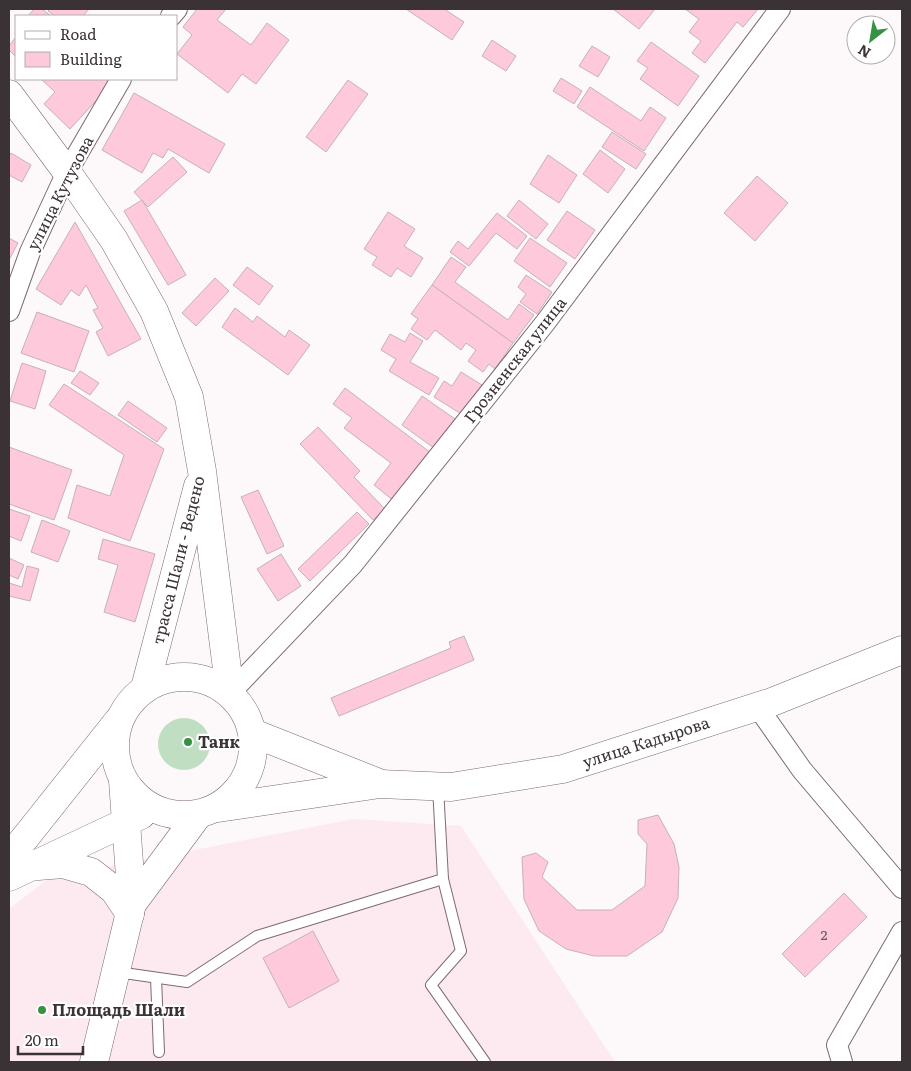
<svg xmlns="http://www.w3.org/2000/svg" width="911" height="1071" font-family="Literata,serif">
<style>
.built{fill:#fdeaf0}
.green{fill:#c0dec1}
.building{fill:#fdc9db;stroke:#c7b1b8}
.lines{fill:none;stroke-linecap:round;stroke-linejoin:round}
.lane-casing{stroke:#7e6a71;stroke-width:12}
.street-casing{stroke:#7e6a71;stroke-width:22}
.secondary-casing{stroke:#7e6a71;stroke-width:29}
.lane{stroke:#fff;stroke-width:10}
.street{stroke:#fff;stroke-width:20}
.secondary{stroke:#fff;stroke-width:28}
.poi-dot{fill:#369143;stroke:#fff;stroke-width:2}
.labels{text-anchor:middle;stroke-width:4.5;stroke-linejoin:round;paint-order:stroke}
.number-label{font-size:14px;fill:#6c585e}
.street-label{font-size:16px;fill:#3b3235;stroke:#fff}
.poi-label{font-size:16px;font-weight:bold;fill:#3b3235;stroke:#fff;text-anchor:start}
</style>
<rect width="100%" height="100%" fill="#fdf8fa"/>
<polygon class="built" points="354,819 461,826 615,1062 9,1062 9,909 49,878"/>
<circle class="green" cx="184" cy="744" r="26"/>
<g class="building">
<polygon points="34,9 42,9 51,16 28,16"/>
<polygon points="50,9 89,9 84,15 85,16 55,16 48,11"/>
<polygon points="197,9 226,9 217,20 251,45 267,23 289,40 256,84 242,74 228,93 177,54 192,35 183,27"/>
<polygon points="406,9 444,9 464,22 452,40"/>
<polygon points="613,9 655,9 639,29"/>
<polygon points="685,9 758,9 743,27 737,22 705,63 692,53 701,41 689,32 699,19"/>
<polygon points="16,37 16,57 9,50 9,46"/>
<polygon points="492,40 516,56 506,71 482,56"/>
<polygon points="651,42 699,76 678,106 640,79 648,68 637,61"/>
<polygon points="592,46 610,57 598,77 579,66"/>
<polygon points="561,78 582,91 574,104 553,91"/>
<polygon points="41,79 84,79 86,80 87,79 116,79 70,129 44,104 55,92"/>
<polygon points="348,80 368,94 326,152 306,137"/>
<polygon points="590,87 641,121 650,107 666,118 644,151 577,107"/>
<polygon points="134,93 225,144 209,173 168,149 163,158 153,153 142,173 102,150"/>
<polygon points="612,132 646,154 636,169 602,147"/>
<polygon points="600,150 625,169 608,193 583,174"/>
<polygon points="11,153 31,165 22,182 9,175 9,157"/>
<polygon points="548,155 577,175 559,203 530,184"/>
<polygon points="173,157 187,172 148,207 134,192"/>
<polygon points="757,176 788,203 755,241 724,213"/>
<polygon points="142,200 186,275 168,285 124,211"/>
<polygon points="519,200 548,224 536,239 507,216"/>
<polygon points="567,211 595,230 575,259 547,240"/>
<polygon points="388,212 415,229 404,246 423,258 411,277 397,268 391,277 372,265 377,257 364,249"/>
<polygon points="497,213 527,236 517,249 496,233 469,266 450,252 458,241 468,249"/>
<polygon points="75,222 141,339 108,356 96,332 103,328 93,310 98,308 86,285 79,296 71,290 61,305 36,289"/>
<polygon points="9,238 18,243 9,260"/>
<polygon points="530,238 567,263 550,287 514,261"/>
<polygon points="451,257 466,267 455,282 508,320 519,304 534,315 513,343 432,285"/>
<polygon points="247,267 273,286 259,305 233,285"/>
<polygon points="526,275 552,292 537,314 520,302 526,294 518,287"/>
<polygon points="215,278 229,291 196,326 182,313"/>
<polygon points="432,285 513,343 495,369 489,364 483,372 468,361 476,350 466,343 461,350 435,330 427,340 411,329 418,319 411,314"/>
<polygon points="235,308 253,322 257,316 285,337 289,330 310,345 288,375 222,327"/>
<polygon points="37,312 89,331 74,372 21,353"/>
<polygon points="410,333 423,341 410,362 439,378 429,395 389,371 396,359 381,350 390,334 405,342"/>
<polygon points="22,363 46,371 35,409 10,401"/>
<polygon points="80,371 99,383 90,395 71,383"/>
<polygon points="461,372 482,385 463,415 434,397 444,381 452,386"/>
<polygon points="64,384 164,449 130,541 68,518 77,485 110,496 124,455 49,405"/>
<polygon points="345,388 431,453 394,501 374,485 391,463 344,428 352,418 333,404"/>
<polygon points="422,396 455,419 434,448 402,425"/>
<polygon points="128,401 167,428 157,442 118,415"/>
<polygon points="318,427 360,471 354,477 385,509 373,520 300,444"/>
<polygon points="9,447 72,470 54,520 9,504"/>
<polygon points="258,490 284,546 267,554 241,497"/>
<polygon points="9,509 30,516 21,541 9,536"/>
<polygon points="357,512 369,524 310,581 298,569"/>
<polygon points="42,520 70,531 58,562 31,552"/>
<polygon points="103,539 155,554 135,622 104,612 118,565 98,559"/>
<polygon points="281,554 301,586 278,601 257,569"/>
<polygon points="9,558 24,565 18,579 9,575"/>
<polygon points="27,566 39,569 30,601 9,596 9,583 22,587"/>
<polygon points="464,636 474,660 339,716 331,698 451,648 449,642"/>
<polygon points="658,815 674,844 679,867 678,898 662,932 627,956 594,956 566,949 539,931 524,899 522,857 536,853 548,862 542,877 577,910 612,910 645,886 647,844 638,834 638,820"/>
<polygon points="844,893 867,917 805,977 782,954"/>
<polygon points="313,931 339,981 289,1008 263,958"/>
</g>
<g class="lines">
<defs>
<g id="lane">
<polyline points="443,879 461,951 431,985 485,1062"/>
<polyline points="117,972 187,982 257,936 443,879 438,787"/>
<polyline points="156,978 159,1052"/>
</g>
<g id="street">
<polyline points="171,16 177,9"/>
<polyline points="9,311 30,252 67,172 121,79"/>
<polyline points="230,693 353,564 545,323 780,9"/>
<polyline points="757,706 802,770 902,888"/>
<polyline points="842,1062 837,1045 902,932"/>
</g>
<g id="secondary">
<polyline points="9,94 67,172 114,240 154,311 189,397 202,471 230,693"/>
<circle cx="184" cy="746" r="69"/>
<polyline points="145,688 198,486"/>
<polyline points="253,733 379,783"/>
<polyline points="218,808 380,784 451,787 563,769 772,702 902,650"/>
<polyline points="9,858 118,721"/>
<polyline points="38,866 63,864 91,872 114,890 130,914"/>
<polyline points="9,877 141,815"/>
<polyline points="132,904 198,815"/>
<polyline points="94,1062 132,904 123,781"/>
</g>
</defs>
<use href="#lane" class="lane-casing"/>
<use href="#street" class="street-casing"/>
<use href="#secondary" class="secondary-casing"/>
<use href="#lane" class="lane"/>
<use href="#street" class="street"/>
<use href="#secondary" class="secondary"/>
</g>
<g class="poi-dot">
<circle cx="188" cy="742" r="5"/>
<circle cx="42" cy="1010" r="5"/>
</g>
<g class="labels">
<g class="number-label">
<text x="824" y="940">2</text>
</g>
<g class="street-label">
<text transform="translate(60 193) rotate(-63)" y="6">улица Кутузова</text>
<text transform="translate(515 360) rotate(-52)" y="6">Грозненская улица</text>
<text transform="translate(178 560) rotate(-76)" y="6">трасса Шали - Ведено</text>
<text transform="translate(646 742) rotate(-18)" y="6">улица Кадырова</text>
</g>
<g class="poi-label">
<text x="198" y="748">Танк</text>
<text x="52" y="1016">Площадь Шали</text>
</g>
</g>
<rect width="911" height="1071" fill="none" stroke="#3b3235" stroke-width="20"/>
<rect x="15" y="15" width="162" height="65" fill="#ffffff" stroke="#b1adae"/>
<rect x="25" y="31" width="25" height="8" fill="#ffffff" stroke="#b1adae"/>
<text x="60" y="40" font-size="15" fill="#3b3235">Road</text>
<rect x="25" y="52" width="25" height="15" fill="#fdc9db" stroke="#b1adae"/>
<text x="60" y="65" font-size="15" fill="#3b3235">Building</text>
<g transform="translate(871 40) rotate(211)"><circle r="24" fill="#ffffff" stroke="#b1adae"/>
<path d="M0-4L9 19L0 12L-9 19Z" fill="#369143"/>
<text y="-8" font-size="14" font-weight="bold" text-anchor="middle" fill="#3b3235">N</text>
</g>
<path d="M18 1046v8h65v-8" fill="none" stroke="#3b3235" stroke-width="2.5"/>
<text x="25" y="1046" font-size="15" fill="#3b3235" stroke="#ffffff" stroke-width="4" paint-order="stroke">20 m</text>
</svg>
